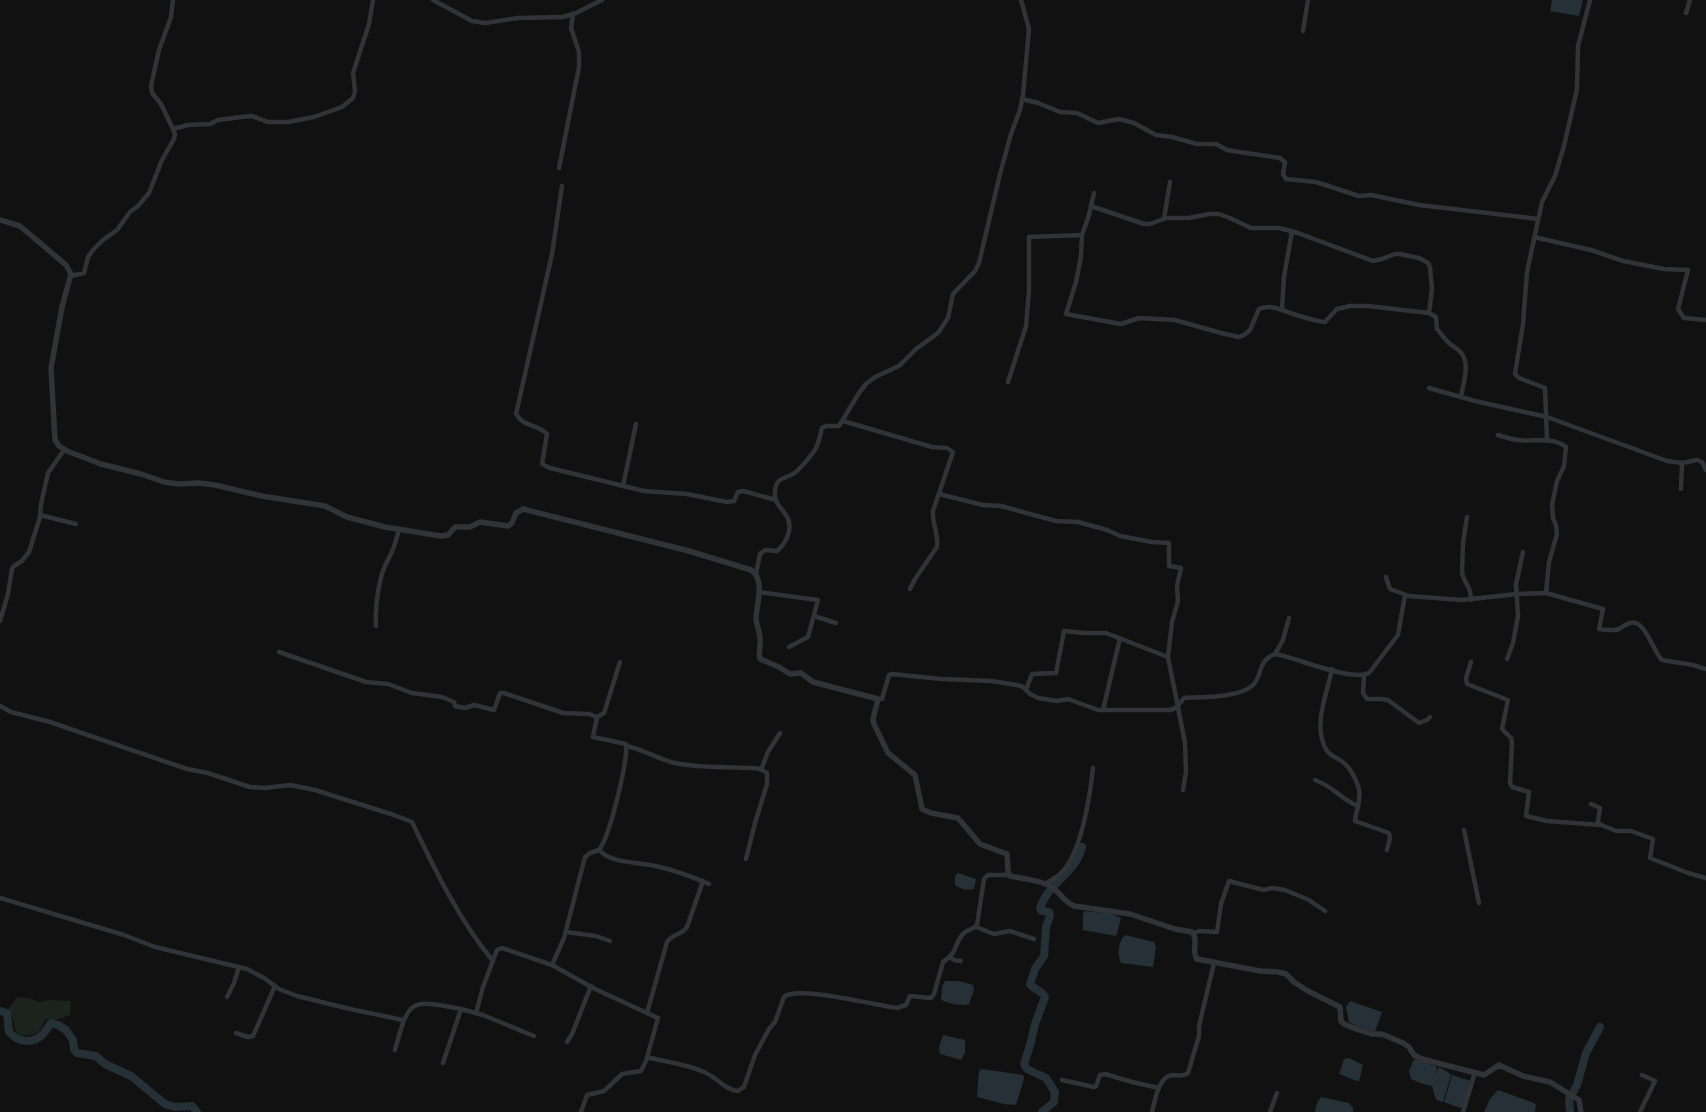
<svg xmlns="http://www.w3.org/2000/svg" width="1706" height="1112" font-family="'Nunito Sans',sans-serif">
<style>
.green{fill:#1b231c}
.water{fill:#263037}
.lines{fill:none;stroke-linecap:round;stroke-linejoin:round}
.river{stroke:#263037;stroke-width:8}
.minor{stroke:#313338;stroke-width:4.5}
.tertiary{stroke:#313338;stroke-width:5.5}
</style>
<rect width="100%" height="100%" fill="#111112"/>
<path class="green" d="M17,997L32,999L38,1002L49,1000L71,1001L70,1015L56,1020L45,1019C42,1027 40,1034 30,1035C9,1039 18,1020 8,1010Z"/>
<g class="water">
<polygon points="1552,0 1583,0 1579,16 1550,11"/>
<path d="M958,873L976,879L974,889C968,891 960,889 955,885V876Z"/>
<polygon points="1085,911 1112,914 1121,918 1116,936 1083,930 1083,913"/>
<path d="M1125,935L1154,942L1156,948L1153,967L1121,963C1117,954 1118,942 1125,935Z"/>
<path d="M945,981H959L973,985L974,990L969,1004C961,1007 948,1003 941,1000L942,987Z"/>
<polygon points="1350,1001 1382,1012 1375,1032 1358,1027 1349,1022 1346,1007"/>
<polygon points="943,1035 965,1040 965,1052 961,1060 940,1054 939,1047"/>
<polygon points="1349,1058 1363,1065 1359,1081 1357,1081 1339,1074 1344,1059"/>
<polygon points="1414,1059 1436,1066 1437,1069 1435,1075 1439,1067 1449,1073 1451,1075 1443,1102 1436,1100 1432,1086 1423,1084 1411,1079 1409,1071"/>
<polygon points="982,1069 1023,1075 1024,1079 1016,1105 1004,1104 977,1097 979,1071"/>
<polygon points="1452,1075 1471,1081 1463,1106 1460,1108 1444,1102"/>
<polygon points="1498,1090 1534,1103 1536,1105 1535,1112 1484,1112 1490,1099"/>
<polygon points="1321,1097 1349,1103 1353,1108 1353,1112 1315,1112 1317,1103"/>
</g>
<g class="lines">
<g class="river">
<path d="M0,1011L7,1013L9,1032C18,1042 33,1045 43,1034C46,1031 48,1027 51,1023L58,1025L66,1030L73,1040L74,1049L77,1053L96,1056L105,1064L131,1076L165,1104L175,1107L192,1106L197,1112"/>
<path d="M1042,1112L1054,1102L1055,1092L1046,1078L1027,1069L1024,1064L1031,1042L1035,1024L1045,997C1042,990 1034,990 1030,984L1035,969L1044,956L1046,927L1050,916L1049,912L1042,911L1040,908C1049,881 1076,874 1082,847"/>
<polyline points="1570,1112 1569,1099 1577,1085 1586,1053 1600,1027"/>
</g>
<g class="minor">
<polyline points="433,0 472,21 485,23 518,18 563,17 576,13 602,0"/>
<polyline points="1686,13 1690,0"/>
<polyline points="1303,31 1308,0"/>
<polyline points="1022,99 1038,103 1060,112 1077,113 1098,123 1119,119 1134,123 1156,135 1172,137 1197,144 1216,144 1227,150 1239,152 1280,158 1285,162 1283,174 1286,179 1316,182 1359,196 1371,195 1419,205 1538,219"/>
<polyline points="173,129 188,125 210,124 218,120 241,117 252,116 268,122 288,122 314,117 342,107 353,98 355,91 353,73 369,24 373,0"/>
<polyline points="559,168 579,67 579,52 571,28 573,14"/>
<path d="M562,186L552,254L516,414C523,427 538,424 547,434L542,464L550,468L644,491L687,494L727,502L734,501L738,492L743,491L776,500"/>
<path d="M1094,193L1089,215L1082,235L1081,256L1076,282L1066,314L1121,324L1139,318L1175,320L1221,333L1239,337L1244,335L1250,330L1259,309C1272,304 1281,310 1293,314C1303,317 1315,321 1325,322L1337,309L1350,306H1368L1429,313L1436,317L1437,329C1441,333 1443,337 1447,341C1451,346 1458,348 1462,354C1470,365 1463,384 1461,397"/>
<polyline points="1091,206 1144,224 1150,224 1166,218 1189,218 1209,214 1219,214 1230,218 1251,228 1279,228 1298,233 1373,261 1382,259 1395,254 1400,254 1419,258 1428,263 1430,267 1432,289 1429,313"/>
<polyline points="1164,219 1170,182"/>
<polyline points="1534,237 1591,250 1623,261 1664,269 1688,270 1678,309 1684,318 1706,320"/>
<polyline points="71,276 84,273 88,257 93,250 103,240 117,230 130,212 138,206 149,193 162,160 174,139 175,134 173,129 161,104 152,93 151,86 159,50 171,17 173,0"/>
<polyline points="1282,309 1284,277 1292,231"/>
<polyline points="1008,382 1026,326 1029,291 1029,237 1082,235"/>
<polyline points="1429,388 1475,401 1547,417 1667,461 1682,463 1697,460 1702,462 1706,470"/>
<path d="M843,421L932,447L947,448L953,452L933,511C932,524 939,535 937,547L915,579L910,589"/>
<path d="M1498,435C1504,437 1511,439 1518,440C1533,442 1553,436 1566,447L1564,466L1557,481L1552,505L1553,518L1556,525L1557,534L1549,562L1546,593"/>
<polyline points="1547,440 1545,388 1519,378 1515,374 1523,324 1527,272 1542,202 1555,176 1564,146 1577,89 1578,46 1590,0"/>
<polyline points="623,486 636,424"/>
<polyline points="1681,489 1682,463"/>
<polyline points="939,494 983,505 1001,506 1056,521 1078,522 1107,530 1120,536 1152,542 1169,543 1169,566 1181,568 1177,586 1178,601 1172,622 1168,657 1185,743 1186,772 1183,790"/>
<polyline points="40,515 76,524"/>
<path d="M1467,517L1463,543L1462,572C1463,583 1471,584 1471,600"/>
<path d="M756,574L760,554L765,550L777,551C787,542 794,527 786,515C782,509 777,505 775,498C773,473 788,481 798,470C804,464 812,455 816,448C819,442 820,435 822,428L826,426H839L859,393L866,384L875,377L899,366L916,349L938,333L948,318L953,294L975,271L979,263L1000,174L1011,134L1020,110L1023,95L1029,29L1021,0"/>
<polyline points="1386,577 1390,589 1409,596 1462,600 1517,594"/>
<polyline points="759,592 818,600 808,637 789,647"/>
<path d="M1517,594L1546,593L1603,609L1599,629C1605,630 1613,631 1619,629C1623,627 1626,624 1630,623C1645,618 1653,652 1662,660L1693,665L1706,669"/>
<polyline points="814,616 836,623"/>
<polyline points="0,621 8,594 12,569 14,566 22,561 29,552 40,517 41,504 48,473 64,450"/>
<path d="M376,626C375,610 378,581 385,566C392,552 395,546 399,529"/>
<path d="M279,652L366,682L388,684L412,693L442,697L454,702L455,706L465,708L474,705L494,710L500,693H504L563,713L589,714L597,717L593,737L626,744C628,761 610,836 599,850L590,853L585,857L564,938L552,965"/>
<polyline points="1275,654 1283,640 1289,618"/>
<polyline points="1507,659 1513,643 1518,616 1516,584 1523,552"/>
<polyline points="1471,662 1466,678 1467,684 1508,700 1502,729 1511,738 1512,743 1510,783 1512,787 1529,792 1526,816 1547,821 1601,825"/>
<path d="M1332,669C1328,689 1316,719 1322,739C1328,761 1336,753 1347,766C1352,771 1358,784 1359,790C1361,801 1356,811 1355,821L1389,833L1390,838L1387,850"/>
<polyline points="1364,675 1363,693 1367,699 1382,699 1388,700 1419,723 1427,720 1430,717"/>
<polyline points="1026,690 1032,674 1056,673 1064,631 1085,633 1106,633 1168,657"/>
<path d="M878,699H882L889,675L892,674L941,679L991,681L1017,685L1023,687L1030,694L1038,698L1057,701L1068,699L1098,710H1170L1176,708L1184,698C1201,697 1240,698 1253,685C1263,675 1257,661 1275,654C1296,657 1350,682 1369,673L1398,635L1405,595"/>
<path d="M0,706L11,712L50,722L187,769L208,773L250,787L265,788L290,785L315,790L394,815L412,822C435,870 459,920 493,961"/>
<polyline points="1103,710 1120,638"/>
<polyline points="597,717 604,713 620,662"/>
<path d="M626,746C643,749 658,759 675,763C700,768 727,767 753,768L761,769L767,773V784L755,823L746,859"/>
<polyline points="761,770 768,752 780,733"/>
<path d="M1315,780C1335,787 1340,799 1358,806"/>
<polyline points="1591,804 1600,808 1598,821 1599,824 1616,831 1631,831 1653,839 1650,858 1688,873 1706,878"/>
<polyline points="1464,830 1479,903"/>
<path d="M599,850C613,865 641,861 660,867C676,871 693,877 709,884"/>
<path d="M1045,884C1052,880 1059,876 1064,870C1082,848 1090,796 1093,768"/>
<polyline points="0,898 124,935 155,947 247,969 264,978 279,989 297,996 350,1009 403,1020"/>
<polyline points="976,927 994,934 1010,931 1034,939"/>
<polyline points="566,932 596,936 610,941"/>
<polyline points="1194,933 1199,931 1217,932 1221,904 1229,881 1264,890 1272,888 1285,890 1309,900 1325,911"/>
<polyline points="950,957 954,960 961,961"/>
<polyline points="227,997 234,983 239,967"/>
<polyline points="476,1013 483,987 497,950 502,948 552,965 595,989 658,1018 646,1061 641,1071 622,1074 604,1091 587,1095 581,1112"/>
<path d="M647,1013L667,942C672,934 682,935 687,927L703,881"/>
<polyline points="236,1033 248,1037 253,1036 275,986"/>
<polyline points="567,1042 572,1034 591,986"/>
<path d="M395,1050C409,999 409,999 461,1009"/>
<path d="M647,1057C665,1062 687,1064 704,1072C717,1077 723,1089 738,1091L744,1087L755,1055L769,1029L775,1022L784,997C798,985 877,1006 897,1008L906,1005L910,996L931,998L934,994L943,962C959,952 954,942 964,933C968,929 973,930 977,925L984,879L988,875H1009"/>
<polyline points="443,1063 461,1009 483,1015 534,1036"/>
<polyline points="1062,1080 1094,1087 1096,1086 1100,1075 1105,1074 1132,1082 1159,1088"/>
<path d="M1152,1112C1155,1101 1158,1077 1172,1075C1179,1075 1183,1077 1188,1073L1199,1036V1026L1214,963"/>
<polyline points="1270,1112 1277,1093"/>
<polyline points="1463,1112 1475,1072"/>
<polyline points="1640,1112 1655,1081 1642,1075"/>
</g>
<path class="tertiary" d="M0,220L20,226L66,265L71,274L62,307L51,368L55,440L59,446L67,451L101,464L141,474L164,482L178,484L199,483L215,485L262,496L325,506L347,517L385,527L441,536L448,535L455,527H470L480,522L508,526L512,523L516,513L523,509L689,551L751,570C766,580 756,605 756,620C757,626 760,633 760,639C761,646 758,653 760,659L779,667L790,674L801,673L813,682L878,699L873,719L874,724L888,753L915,775L922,809L931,813L958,818L980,844L1007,854L1008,872L1010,876C1024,879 1041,880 1053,888C1061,894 1065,902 1074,906L1130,914L1175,929L1192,932C1199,940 1191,951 1197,959L1260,971L1278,972L1286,974L1294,982L1308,991L1340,1007L1341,1021L1344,1024L1356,1029L1372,1034H1382L1403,1043L1409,1047L1414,1055L1422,1059L1484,1075L1499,1065L1523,1076L1550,1082L1579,1100L1581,1112"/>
</g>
</svg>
